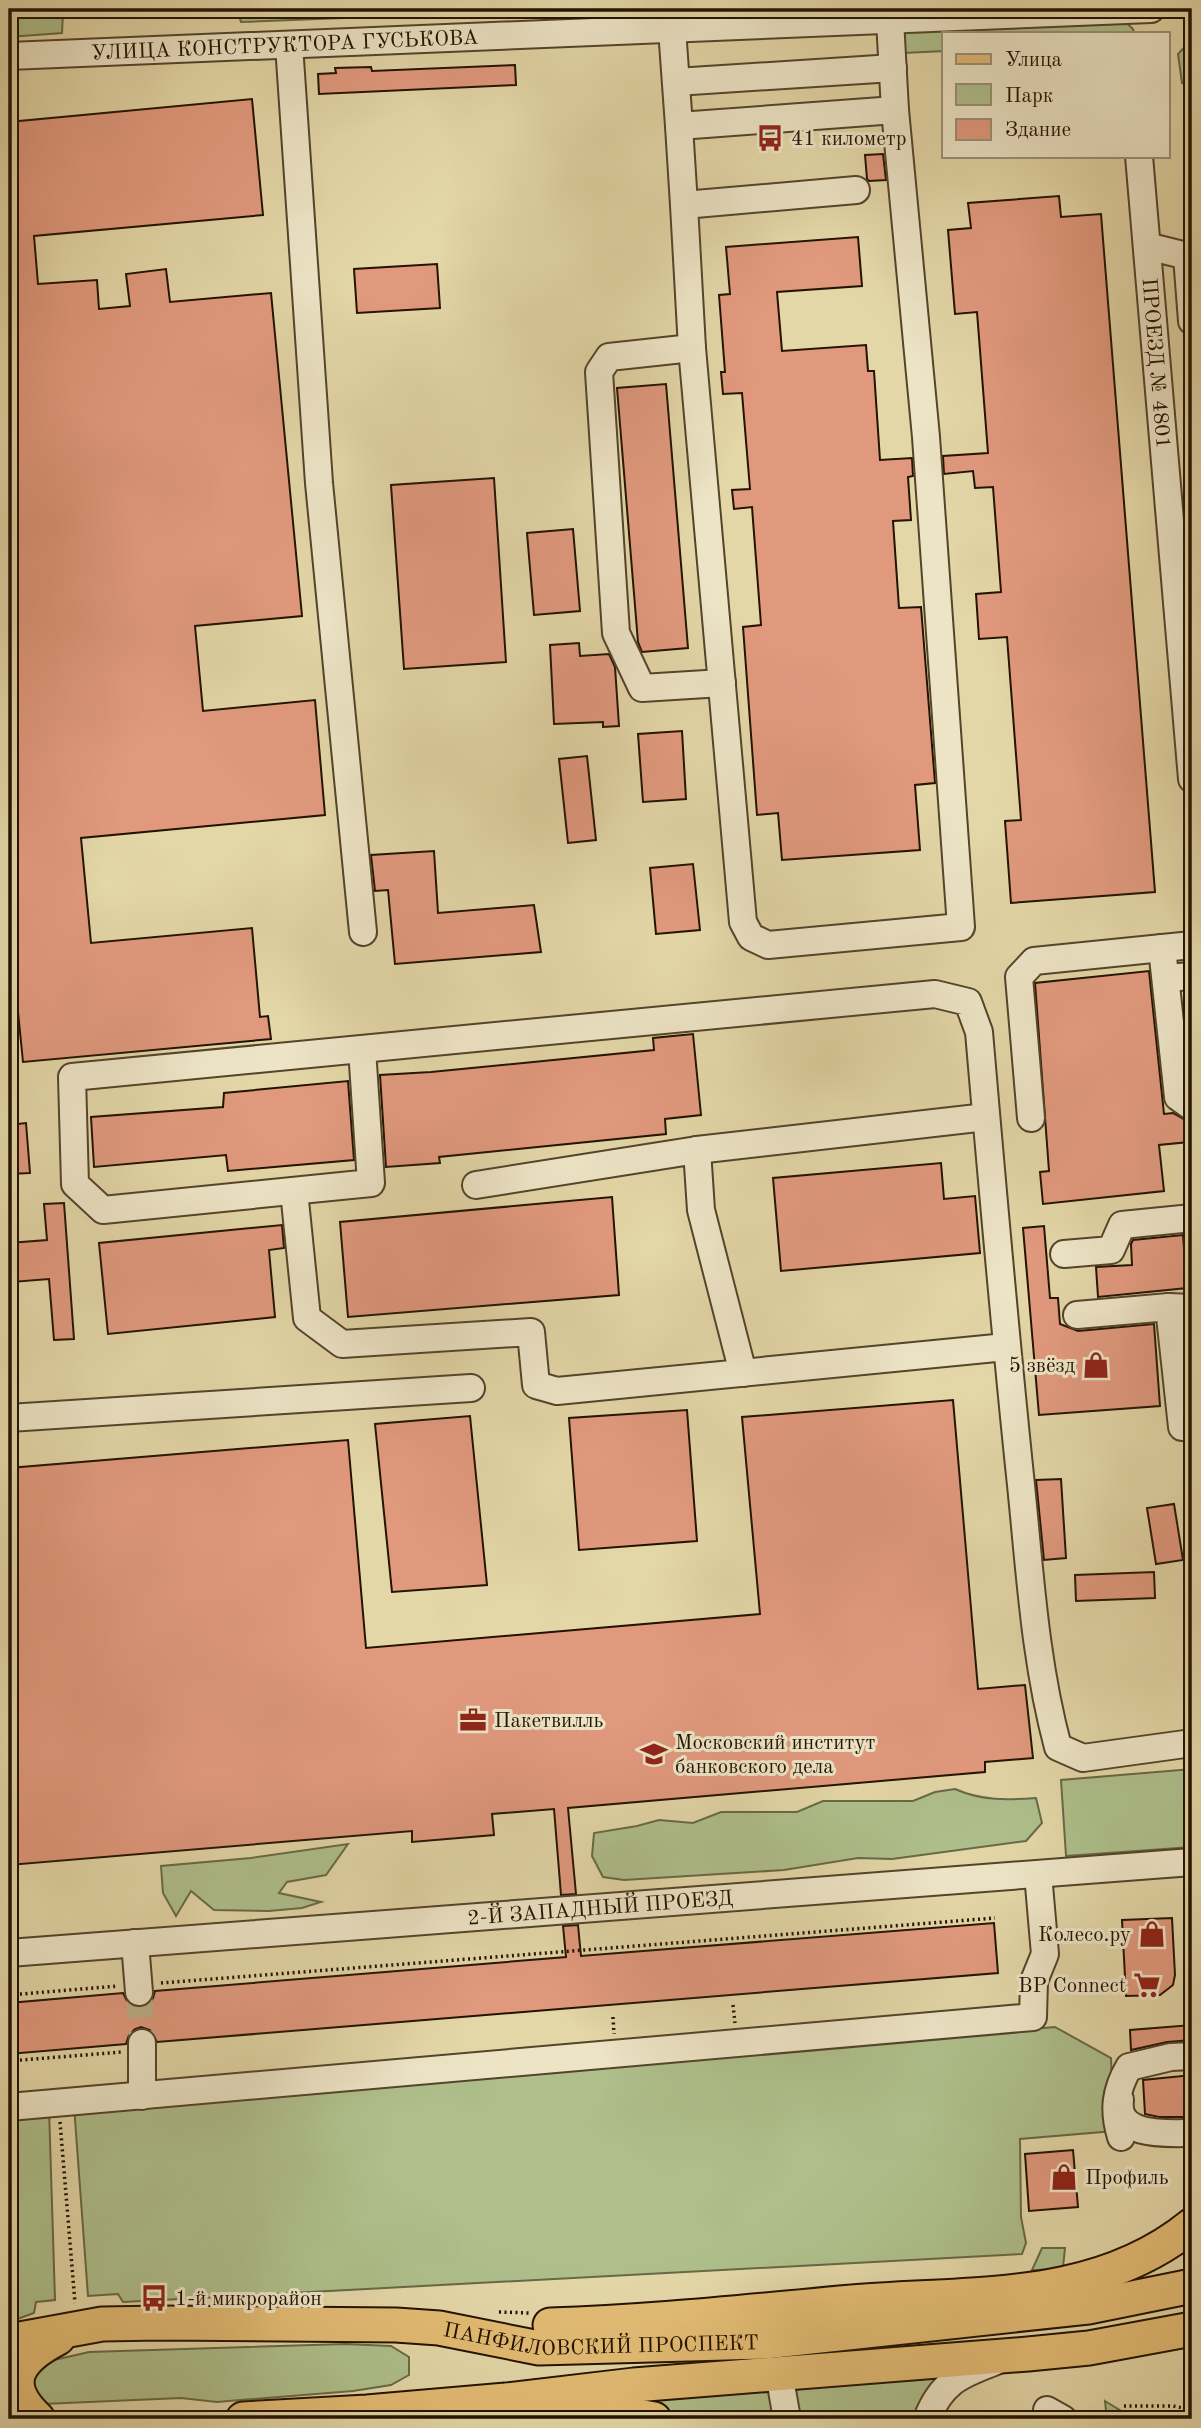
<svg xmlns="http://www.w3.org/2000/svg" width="1201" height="2428" font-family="'Old Standard TT',serif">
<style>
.green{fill:#aebf8b;stroke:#686946;stroke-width:2}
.building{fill:#e1997e;stroke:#231300;stroke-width:2}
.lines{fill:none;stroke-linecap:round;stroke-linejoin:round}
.minor-tunnel{stroke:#bdaf86;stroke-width:26;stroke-dasharray:26 13;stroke-linecap:butt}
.minor-casing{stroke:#53442a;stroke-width:30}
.major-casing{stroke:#231300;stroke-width:37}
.path{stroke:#231300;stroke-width:3.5;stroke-dasharray:2 3.5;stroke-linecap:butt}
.minor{stroke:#ede4c6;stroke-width:26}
.major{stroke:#e2bb74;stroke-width:33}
.labels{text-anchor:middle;stroke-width:6;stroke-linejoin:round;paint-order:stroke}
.street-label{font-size:21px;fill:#231300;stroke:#ede4c6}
.poi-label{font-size:21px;fill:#231300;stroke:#ede4c6;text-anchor:start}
</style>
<rect width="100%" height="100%" fill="#e3d6a7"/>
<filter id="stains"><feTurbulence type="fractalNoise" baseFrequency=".00286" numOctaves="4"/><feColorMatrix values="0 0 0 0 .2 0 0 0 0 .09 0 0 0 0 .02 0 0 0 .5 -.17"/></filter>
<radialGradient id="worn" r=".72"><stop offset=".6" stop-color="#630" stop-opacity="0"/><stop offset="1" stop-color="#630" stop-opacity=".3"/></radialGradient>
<g class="green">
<polygon points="237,9 571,9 241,22"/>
<polygon points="63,12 62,33 9,37 9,13"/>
<polygon points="1121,18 1133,29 1134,33 944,33 944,51 904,53 903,27"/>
<polygon points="1192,39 1192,88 1182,83 1178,54"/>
<polygon points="1192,1769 1192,1847 1066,1856 1061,1780"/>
<path d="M955,1789C982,1801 1007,1800 1036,1798L1042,1823L1026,1841L892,1859L858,1858L784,1870L624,1880L603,1877L592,1856L594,1833L637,1826L659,1820L693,1823L721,1812H797L823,1801H913L935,1792Z"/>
<polygon points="348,1844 326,1875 287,1882 279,1893 321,1902 302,1908 269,1911 214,1910 191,1891 176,1916 163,1893 161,1866 251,1858"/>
<polygon points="1055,2027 1111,2058 1114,2131 1020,2139 1021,2217 1026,2243 1022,2254 123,2302 118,2294 88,2296 74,2106"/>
<polygon points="49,2109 55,2300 36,2302 34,2313 9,2322 9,2112"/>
<polygon points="1042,2248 1065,2248 1063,2267 1050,2271 1032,2270"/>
<polygon points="345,2344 391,2346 409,2357 409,2375 391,2385 353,2391 217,2402 181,2398 43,2404 31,2395 28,2373 41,2363 89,2352"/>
<polygon points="938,2372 916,2419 679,2419 640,2403 676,2393"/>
<polygon points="1105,2401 1123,2412 1179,2415 1192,2419 1107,2419"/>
</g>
<g class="building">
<polygon points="515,65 516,85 319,94 318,74 336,73 335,68 371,67 372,71"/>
<polygon points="252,99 263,215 34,236 38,284 97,280 99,309 130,306 126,274 166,269 170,302 271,293 302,616 195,626 203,711 315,700 325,815 81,838 91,943 252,928 260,1017 268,1016 271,1039 23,1062 18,1012 9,1013 9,951 15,950 9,890 9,122"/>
<polygon points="883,154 886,180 869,181 867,179 865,155"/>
<polygon points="1059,196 1061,217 1101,214 1155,892 1011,903 1005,821 1021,820 1007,637 979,639 976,594 1001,592 993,487 975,488 973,471 944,474 943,456 988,453 977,312 955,314 948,230 971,228 968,203"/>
<polygon points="858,237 862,286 777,292 782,351 866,345 868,371 874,371 880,460 912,458 913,476 908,477 911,520 893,521 899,608 921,607 935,783 915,785 920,850 782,860 778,813 757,815 743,627 761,625 752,507 734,509 732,490 750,489 742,393 723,394 721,372 725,372 719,295 730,294 726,247"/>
<polygon points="437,264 440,308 357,313 354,269"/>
<polygon points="666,384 688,648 642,652 638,642 617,388"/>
<polygon points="494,478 506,662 404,669 391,485"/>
<polygon points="573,529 580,611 534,615 527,533"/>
<polygon points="579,643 580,656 609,654 615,667 619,726 603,727 603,722 554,724 550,645"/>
<polygon points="682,731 686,799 643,802 638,734"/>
<polygon points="587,756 596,840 568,843 559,759"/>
<polygon points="434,851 438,913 534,905 541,952 395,964 388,890 375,891 371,855"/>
<polygon points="693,864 700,930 656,934 650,868"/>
<polygon points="1149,971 1164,1114 1173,1113 1187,1121 1189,1142 1159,1145 1164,1191 1043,1204 1040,1172 1049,1171 1035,983"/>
<polygon points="693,1034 701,1115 665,1119 666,1134 439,1157 440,1163 386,1167 380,1075 431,1072 654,1050 653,1038"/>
<polygon points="348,1081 354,1160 228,1171 226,1155 94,1167 91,1117 223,1107 224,1093"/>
<polygon points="26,1123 30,1173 9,1174 9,1125"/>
<polygon points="941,1163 944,1199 975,1196 980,1253 781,1271 773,1178"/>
<polygon points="612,1197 619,1295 348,1317 340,1222"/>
<polygon points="64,1203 74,1339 54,1340 49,1279 12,1282 9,1243 47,1240 44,1204"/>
<polygon points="282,1225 284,1248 269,1250 275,1317 108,1334 99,1243"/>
<polygon points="1044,1226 1050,1298 1058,1298 1060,1324 1078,1331 1154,1324 1160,1406 1039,1415 1023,1228"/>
<polygon points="1183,1235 1187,1288 1098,1297 1096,1267 1132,1265 1131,1244 1133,1240"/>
<polygon points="953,1400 978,1689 1025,1685 1033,1758 985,1762 985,1772 568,1808 576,1894 561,1895 554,1809 492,1814 494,1835 412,1842 412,1831 9,1865 9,1468 348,1440 366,1648 760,1614 742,1417"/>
<polygon points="687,1410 697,1541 579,1550 569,1418"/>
<polygon points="470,1416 487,1585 392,1592 375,1424"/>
<polygon points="1061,1479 1066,1558 1044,1560 1036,1480"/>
<polygon points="1174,1504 1183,1560 1156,1564 1147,1508"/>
<polygon points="1154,1572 1155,1598 1076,1601 1075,1575"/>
<polygon points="1172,1918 1175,1975 1173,1985 1160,1995 1126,1996 1122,1920"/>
<polygon points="994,1923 998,1973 157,2042 150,2030 141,2027 135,2029 129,2035 126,2044 9,2054 9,2003 123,1993 127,2001 132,2006 140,2008 148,2005 153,1998 155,1991 566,1957 563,1926 578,1925 581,1956"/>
<polygon points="1192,2025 1192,2040 1167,2042 1131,2050 1130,2030"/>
<polygon points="1192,2075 1192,2117 1159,2117 1145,2114 1143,2080"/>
<polygon points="1073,2150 1078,2207 1029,2211 1025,2154"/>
</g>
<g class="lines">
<polyline class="minor-tunnel" points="139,1992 142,2043"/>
<defs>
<g id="minor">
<polyline points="672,29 679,126 895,110"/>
<polyline points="289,45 319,483 363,932"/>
<path id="s1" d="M9,56L1151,9"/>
<polyline points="676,82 893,68"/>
<polyline points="679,126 684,205"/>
<path id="s2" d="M1139,156L1192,779"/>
<polyline points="856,190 684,205 692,348 743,922 751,937 768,945 961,927 926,437 895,110 890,20"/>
<polyline points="1147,246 1187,256 1192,321"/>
<polyline points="692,348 609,357 599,372 616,633 642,688 722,683"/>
<polyline points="1162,948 1178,1097 1192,1107"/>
<polyline points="1166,978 1192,976"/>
<path d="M362,1049L371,1183L103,1210L75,1184L72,1077L444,1041L935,994L968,1002L979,1032C992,1183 1005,1334 1021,1485C1030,1573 1035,1662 1058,1747L1083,1758L1192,1743"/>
<polyline points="1031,1118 1019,977 1034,961 1192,945"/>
<polyline points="697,1150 986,1117"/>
<polyline points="476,1185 697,1150 701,1210 743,1373"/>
<polyline points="294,1191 307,1318 342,1344 531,1332 536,1385 557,1391 1006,1347"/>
<polyline points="1064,1254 1111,1250 1122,1225 1192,1218"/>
<polyline points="1169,1307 1182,1427"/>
<polyline points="1077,1315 1169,1307 1192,1308"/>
<polyline points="9,1418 471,1388"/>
<polyline points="135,1943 139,1992"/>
<path id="s3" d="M9,1953L1192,1862"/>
<polyline points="142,2043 142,2096"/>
<path d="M1120,2100C1115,2138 1168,2133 1192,2133"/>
<polyline points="9,2107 1033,2017 1034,1981 1045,1954 1038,1874"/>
<path d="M1121,2137C1113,2111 1115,2091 1129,2067L1171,2057L1192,2056"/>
<polyline points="779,2373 787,2419"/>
<polyline points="1047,2410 1063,2419"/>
<path d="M927,2419C941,2383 959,2375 994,2362"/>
</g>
<g id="major">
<path d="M550,2325C651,2322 751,2311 852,2302C970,2292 1095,2304 1192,2225"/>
<path id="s4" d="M9,2341L102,2324L161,2323L396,2325L439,2328L539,2348L764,2342L1088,2307L1192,2286"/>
<polyline points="572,2404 654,2419"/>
<path d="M38,2419C0,2383 18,2359 58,2338"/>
<polyline points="243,2419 367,2412 506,2400 634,2385 1028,2354 1089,2348 1192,2329"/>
</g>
</defs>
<use href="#minor" class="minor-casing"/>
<use href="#major" class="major-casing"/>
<g class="path">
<polyline points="161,1983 995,1918"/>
<polyline points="9,1995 118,1986"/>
<polyline points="733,2005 735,2023"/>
<polyline points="613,2017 614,2034"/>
<polyline points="9,2061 122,2052"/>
<polyline points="60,2122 75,2303"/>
<polyline points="499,2312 530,2313"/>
<polyline points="1124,2406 1173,2406 1192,2410"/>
</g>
<use href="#minor" class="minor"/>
<use href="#major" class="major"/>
</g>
<defs>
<symbol id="bus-bare" viewBox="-9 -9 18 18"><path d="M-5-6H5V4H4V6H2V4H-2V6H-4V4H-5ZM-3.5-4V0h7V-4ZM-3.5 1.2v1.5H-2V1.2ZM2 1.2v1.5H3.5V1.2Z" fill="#8f2418" stroke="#ede4c6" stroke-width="2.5" paint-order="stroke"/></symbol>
<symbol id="shop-bare" viewBox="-9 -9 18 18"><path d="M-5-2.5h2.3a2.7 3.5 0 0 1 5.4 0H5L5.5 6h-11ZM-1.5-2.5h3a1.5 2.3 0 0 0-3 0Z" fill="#8f2418" stroke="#ede4c6" stroke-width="2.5" paint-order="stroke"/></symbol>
<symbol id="office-bare" viewBox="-9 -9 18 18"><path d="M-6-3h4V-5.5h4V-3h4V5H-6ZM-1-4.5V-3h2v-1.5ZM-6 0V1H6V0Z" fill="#8f2418" stroke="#ede4c6" stroke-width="2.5" paint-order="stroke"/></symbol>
<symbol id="university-bare" viewBox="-9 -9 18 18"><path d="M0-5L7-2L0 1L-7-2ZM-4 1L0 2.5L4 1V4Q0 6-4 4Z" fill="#8f2418" stroke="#ede4c6" stroke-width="2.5" paint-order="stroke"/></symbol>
<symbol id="supermarket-bare" viewBox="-9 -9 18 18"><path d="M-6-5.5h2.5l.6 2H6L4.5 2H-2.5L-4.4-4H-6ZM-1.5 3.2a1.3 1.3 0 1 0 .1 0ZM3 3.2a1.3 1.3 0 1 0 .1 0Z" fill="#8f2418" stroke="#ede4c6" stroke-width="2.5" paint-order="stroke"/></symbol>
</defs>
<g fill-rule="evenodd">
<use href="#bus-bare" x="751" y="119" width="38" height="38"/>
<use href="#shop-bare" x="1077" y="1346" width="38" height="38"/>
<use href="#office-bare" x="454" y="1701" width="38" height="38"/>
<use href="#university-bare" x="635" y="1735" width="38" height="38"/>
<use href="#shop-bare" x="1133" y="1915" width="38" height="38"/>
<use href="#supermarket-bare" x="1128" y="1966" width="38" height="38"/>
<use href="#shop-bare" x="1045" y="2158" width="38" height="38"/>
<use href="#bus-bare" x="135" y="2279" width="38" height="38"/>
</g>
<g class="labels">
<g class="street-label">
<text dy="7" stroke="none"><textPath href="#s1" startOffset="276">УЛИЦА КОНСТРУКТОРА ГУСЬКОВА</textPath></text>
<text dy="7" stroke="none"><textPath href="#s2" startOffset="208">ПРОЕЗД № 4801</textPath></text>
<text dy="7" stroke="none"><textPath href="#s3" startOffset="593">2-Й ЗАПАДНЫЙ ПРОЕЗД</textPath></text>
<text dy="7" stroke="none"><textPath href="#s4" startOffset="595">ПАНФИЛОВСКИЙ ПРОСПЕКТ</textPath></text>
</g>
<g class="poi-label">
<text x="791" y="145">41 километр</text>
<text x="1075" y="1372" text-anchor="end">5 звёзд</text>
<text x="494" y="1727">Пакетвилль</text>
<text x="675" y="1749">Московский институт<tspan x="675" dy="24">банковского дела</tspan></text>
<text x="1131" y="1941" text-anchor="end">Колесо.ру</text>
<text x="1126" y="1992" text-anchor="end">ВР Connect</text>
<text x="1085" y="2184">Профиль</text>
<text x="175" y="2305">1-й микрорайон</text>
</g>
</g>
<rect width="1201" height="2428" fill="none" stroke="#e3d6a7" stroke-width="35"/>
<rect x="10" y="10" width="1180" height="2407" fill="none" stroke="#231300" stroke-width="3.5"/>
<rect x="18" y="18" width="1166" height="2393" fill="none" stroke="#231300" stroke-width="2"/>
<rect x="942" y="32" width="228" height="126" fill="#ede4c6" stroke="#9c9077" stroke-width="2"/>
<rect x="956" y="54" width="35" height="10" fill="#e2bb74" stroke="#9c9077" stroke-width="2"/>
<text x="1005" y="66" font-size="21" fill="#231300">Улица</text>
<rect x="956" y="84" width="35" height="21" fill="#aebf8b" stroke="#9c9077" stroke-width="2"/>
<text x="1005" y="102" font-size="21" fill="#231300">Парк</text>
<rect x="956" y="119" width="35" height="21" fill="#e1997e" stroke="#9c9077" stroke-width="2"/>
<text x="1005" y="136" font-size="21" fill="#231300">Здание</text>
<rect width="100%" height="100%" filter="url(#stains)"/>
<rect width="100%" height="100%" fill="url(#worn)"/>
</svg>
